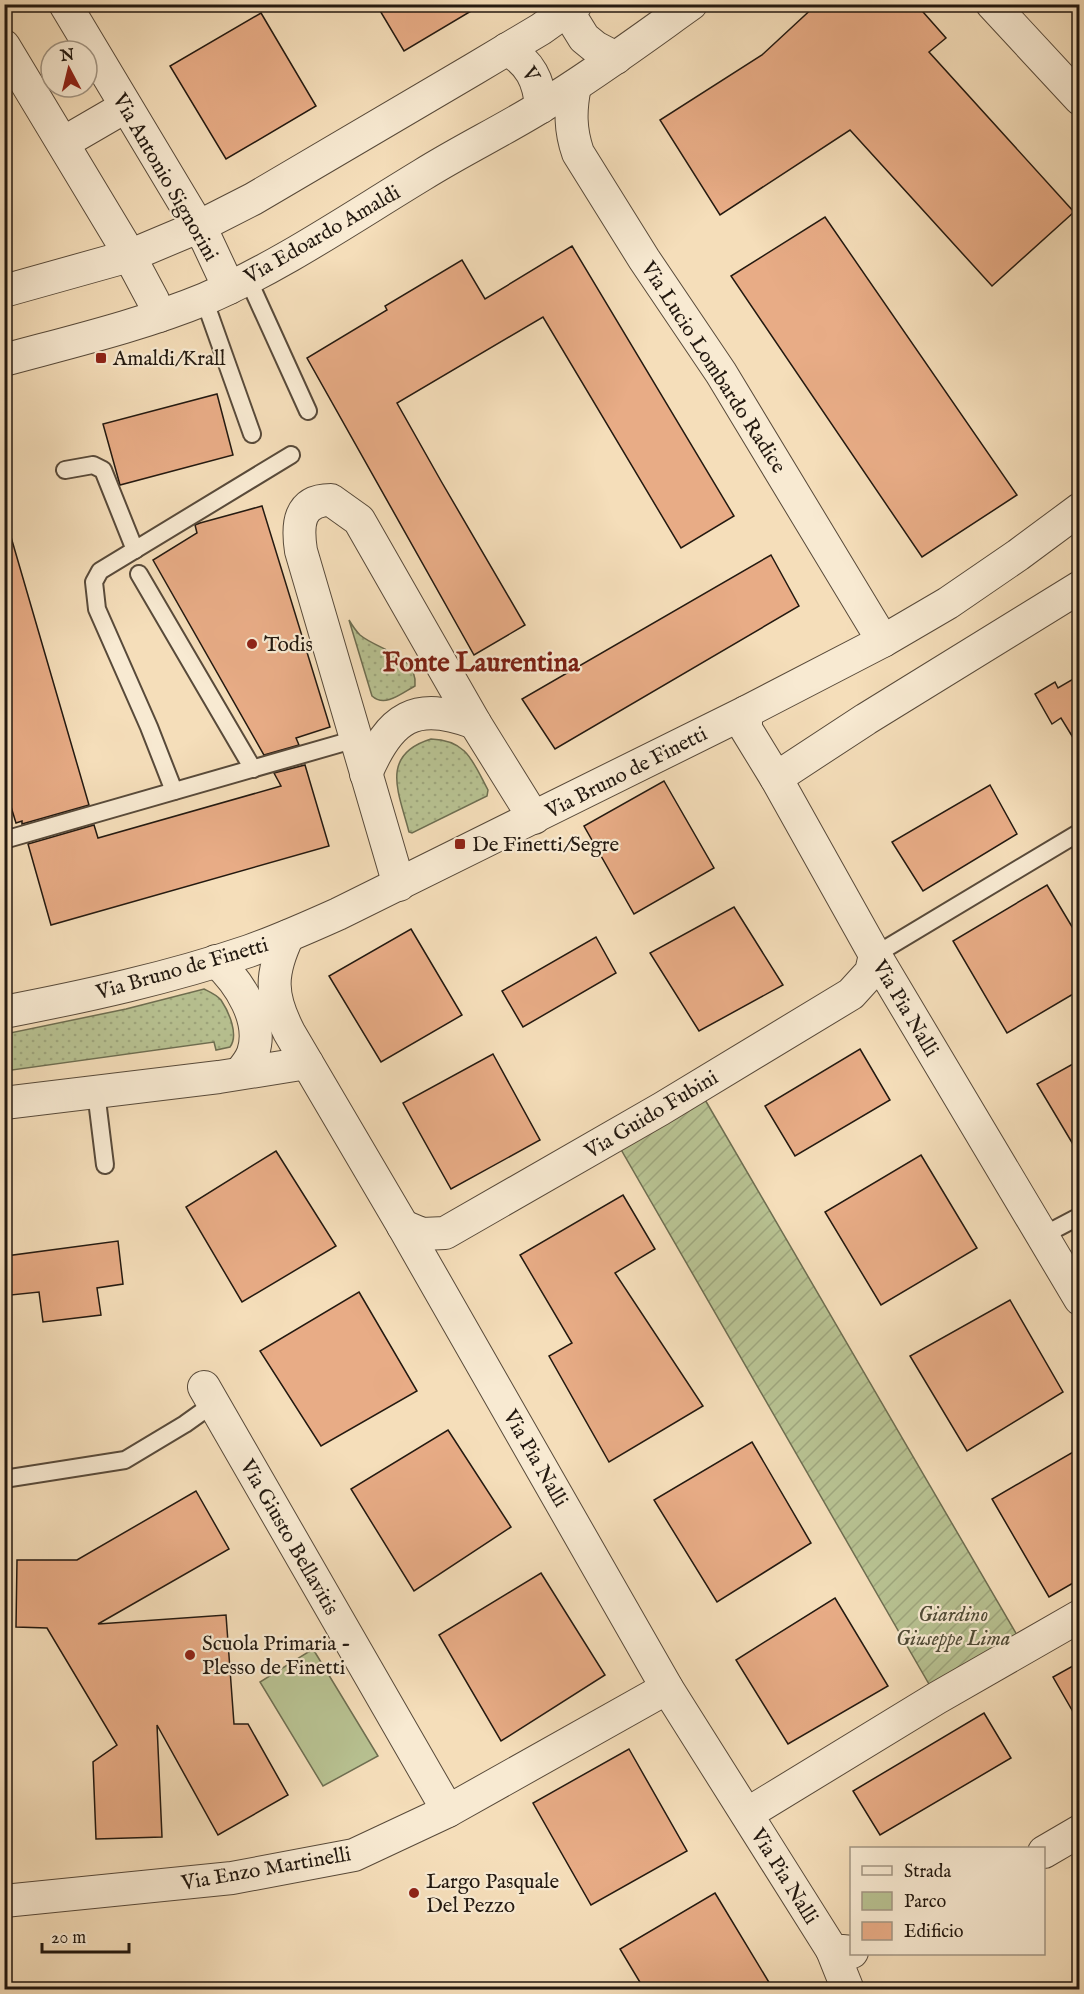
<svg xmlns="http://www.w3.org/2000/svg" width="1084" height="1994" font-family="'IM FELL English',serif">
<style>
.grass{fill:url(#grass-dots);stroke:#6e6e51;stroke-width:1.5}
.park{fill:#b8c292;stroke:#6e6e51;stroke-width:1.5}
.garden{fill:url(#garden-furrows);stroke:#6e6e51;stroke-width:1.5}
.building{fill:#e8ac86;stroke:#231910;stroke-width:1.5}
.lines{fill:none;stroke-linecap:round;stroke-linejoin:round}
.lane-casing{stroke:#584a3a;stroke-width:20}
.street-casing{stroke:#584a3a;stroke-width:34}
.lane{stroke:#f8ead2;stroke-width:16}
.street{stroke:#f8ead2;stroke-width:32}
.poi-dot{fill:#8f2418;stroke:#f8ead2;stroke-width:2}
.labels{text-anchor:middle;stroke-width:4.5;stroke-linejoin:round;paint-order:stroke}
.street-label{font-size:21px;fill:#231910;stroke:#f8ead2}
.poi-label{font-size:21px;fill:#231910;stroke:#f8ead2;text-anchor:start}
.park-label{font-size:21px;font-style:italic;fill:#504c37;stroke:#f8ead2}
.district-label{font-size:27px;font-weight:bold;fill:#7a1f14;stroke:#f8ead2}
</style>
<defs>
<pattern id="grass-dots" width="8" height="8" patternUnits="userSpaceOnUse" patternTransform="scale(1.5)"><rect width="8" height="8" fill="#b8c292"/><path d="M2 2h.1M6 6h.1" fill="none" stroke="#9ea67d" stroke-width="1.8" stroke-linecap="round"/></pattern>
<pattern id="garden-furrows" width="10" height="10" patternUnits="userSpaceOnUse" patternTransform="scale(1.5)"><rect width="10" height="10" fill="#b8c292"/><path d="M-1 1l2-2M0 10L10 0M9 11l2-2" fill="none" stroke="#9ea67d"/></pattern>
</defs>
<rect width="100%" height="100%" fill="#f5deba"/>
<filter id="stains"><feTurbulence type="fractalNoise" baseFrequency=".00333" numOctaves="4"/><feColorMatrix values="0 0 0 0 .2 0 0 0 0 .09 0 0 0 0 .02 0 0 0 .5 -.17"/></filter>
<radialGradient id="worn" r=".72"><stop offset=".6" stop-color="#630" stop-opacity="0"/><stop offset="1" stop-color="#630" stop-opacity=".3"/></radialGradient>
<g class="grass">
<path d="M349,620C352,625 356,631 360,635C379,651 418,654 415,686C402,693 385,708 372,696Z"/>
<path d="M431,739C467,740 473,762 488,790L487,796L412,833L409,832C399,793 379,755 431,739Z"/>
<path d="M204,989C210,992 217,995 221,1000C229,1012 239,1035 230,1047L216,1050L214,1042L5,1071V1034L126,1009Z"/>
</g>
<polygon class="park" points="313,1649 378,1756 323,1786 260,1682"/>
<polygon class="garden" points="704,1098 1024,1647 937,1698 619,1146"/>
<g class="building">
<polygon points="376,4 483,4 404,51"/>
<polygon points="817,4 916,4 946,38 929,52 1074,212 992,286 850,130 720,215 660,120 762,55"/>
<polygon points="261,13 316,106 226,159 170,66"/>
<polygon points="825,217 1017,495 922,557 731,276"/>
<polygon points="572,246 734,516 681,548 543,317 397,403 441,481 525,625 474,655 307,358 387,310 385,306 462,260 485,299"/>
<polygon points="217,394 233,455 120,485 103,424"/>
<polygon points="262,506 330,727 296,738 299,745 264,755 153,560 197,533 195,525 200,523"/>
<polygon points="11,537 89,805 22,824 22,821 16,823 4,784 4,538"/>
<polygon points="771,555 799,606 555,749 522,699"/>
<polygon points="1080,675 1080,749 1061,718 1052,724 1035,694 1055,682 1058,688"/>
<polygon points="305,765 329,846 51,925 28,844 94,825 98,838 281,786 274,773"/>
<polygon points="664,781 714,868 634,914 584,826"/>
<polygon points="990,785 1017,834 923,891 892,842"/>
<polygon points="1047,885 1080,940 1080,990 1007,1033 953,941"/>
<polygon points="734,907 783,985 699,1031 650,953"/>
<polygon points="411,929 462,1015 381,1062 329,976"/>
<polygon points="596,937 616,973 523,1027 502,991"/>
<polygon points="860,1049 890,1100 795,1156 765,1106"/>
<polygon points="493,1054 540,1140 451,1189 403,1103"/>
<polygon points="1080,1060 1080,1156 1037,1084"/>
<polygon points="276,1151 336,1246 242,1302 186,1207"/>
<polygon points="921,1155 977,1248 881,1305 825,1212"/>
<polygon points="623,1195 655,1249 615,1273 703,1406 609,1462 549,1356 572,1343 520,1255"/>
<polygon points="118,1241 123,1284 97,1288 101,1315 43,1322 39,1292 11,1295 6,1256"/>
<polygon points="359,1292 417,1391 321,1446 260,1351"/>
<polygon points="1010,1300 1063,1392 967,1451 910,1356"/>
<polygon points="448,1430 511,1527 414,1591 351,1489"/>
<polygon points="752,1442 811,1543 717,1602 654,1500"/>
<polygon points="1080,1448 1080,1579 1049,1597 992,1499"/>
<polygon points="196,1491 229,1549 98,1624 226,1615 234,1724 248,1724 288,1795 218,1835 157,1725 162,1837 96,1839 93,1762 117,1745 47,1628 16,1627 17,1560 77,1560"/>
<polygon points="541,1573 605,1675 501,1741 439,1635"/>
<polygon points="835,1598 888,1686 788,1744 736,1660"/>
<polygon points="1080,1662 1080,1724 1053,1677"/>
<polygon points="984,1713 1011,1758 880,1835 853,1791"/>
<polygon points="629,1749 687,1851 591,1905 533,1803"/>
<polygon points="715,1893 773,1989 644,1989 620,1949"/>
</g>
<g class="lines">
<defs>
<g id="lane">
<polyline points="248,279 308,411"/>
<polyline points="204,299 252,434"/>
<polyline points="65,470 93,465 103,470 135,550"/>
<polyline points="139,574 253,769"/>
<polyline points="174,791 149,727 97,609 94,582 100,571 291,455"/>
<polyline points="4,840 356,739"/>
<polyline points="875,955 1080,832"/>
<polyline points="96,1092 105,1165"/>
<polyline points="1042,1236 1080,1216"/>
<polyline points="4,1479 125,1460 185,1424 213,1404"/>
</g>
<g id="street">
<polyline points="65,4 207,241 229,288"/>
<polyline points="563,4 584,38 595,47 616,58"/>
<polyline points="992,4 1080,99"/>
<polyline points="4,46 122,242 153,300 159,316"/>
<path d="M507,49C530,63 539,80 541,107"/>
<path d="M575,86C570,110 570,130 578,153L644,259L721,373L883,641"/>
<polyline points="63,143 125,107"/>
<polyline points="4,291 129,256 198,227 253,199 474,69 541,29 576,4"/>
<path d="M4,360C70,342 142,325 205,299C281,266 351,218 422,175C462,150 504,130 544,105C595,74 642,39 691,4"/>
<polyline points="746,712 746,729 776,778 875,955 1080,1299"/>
<path d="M366,774C390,717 415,700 475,723"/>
<polyline points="776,778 866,719 1080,587"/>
<path d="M399,885L301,551C297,525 298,500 331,500L359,520L475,723L534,818"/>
<path d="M288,936C270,974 270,995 289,1032L403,1226L667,1688L832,1950L852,1952"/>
<path d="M216,961C239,982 264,1020 253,1053C250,1061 245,1067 240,1073"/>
<path d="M4,1012C87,996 169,978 249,951C280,940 309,927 338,914L746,712L883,641L948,603L1018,555L1080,509"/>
<polyline points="4,1103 219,1077 307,1063"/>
<polyline points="403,1226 422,1234 445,1233 661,1109 851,994 871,972 875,955"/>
<polyline points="204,1387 448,1811"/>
<polyline points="747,1814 937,1698 1080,1616"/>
<polyline points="1044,1852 1080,1831"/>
<polyline points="4,1901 232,1878 354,1855 448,1811 667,1688"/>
<polyline points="832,1950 848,1990"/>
</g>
</defs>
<use href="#lane" class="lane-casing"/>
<use href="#street" class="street-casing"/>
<use href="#lane" class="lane"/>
<use href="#street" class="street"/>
</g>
<g class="poi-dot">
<rect x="95" y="352" width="12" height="12" rx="3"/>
<circle cx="252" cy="644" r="6"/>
<rect x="454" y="838" width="12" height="12" rx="3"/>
<circle cx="190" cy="1655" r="6"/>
<circle cx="414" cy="1893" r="6"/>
</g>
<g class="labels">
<g class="street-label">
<text transform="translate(531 74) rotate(60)" y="7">V</text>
<text transform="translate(166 177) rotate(60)" y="7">Via Antonio Signorini</text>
<text transform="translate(322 234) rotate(-30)" y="7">Via Edoardo Amaldi</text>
<text transform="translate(714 367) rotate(57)" y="7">Via Lucio Lombardo Radice</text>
<text transform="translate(626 772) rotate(-27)" y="7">Via Bruno de Finetti</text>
<text transform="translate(182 968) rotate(-16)" y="7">Via Bruno de Finetti</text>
<text transform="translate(906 1008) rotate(59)" y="7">Via Pia Nalli</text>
<text transform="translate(651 1114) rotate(-31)" y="7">Via Guido Fubini</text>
<text transform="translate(536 1458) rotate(60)" y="7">Via Pia Nalli</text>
<text transform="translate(290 1537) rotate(60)" y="7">Via Giusto Bellavitis</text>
<text transform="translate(266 1868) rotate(-10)" y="7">Via Enzo Martinelli</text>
<text transform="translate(785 1876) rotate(58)" y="7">Via Pia Nalli</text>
</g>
<g class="poi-label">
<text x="113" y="365">Amaldi/Krall</text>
<text x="264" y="651">Todis</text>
<text x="472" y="851">De Finetti/Segre</text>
<text x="202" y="1650">Scuola Primaria -<tspan x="202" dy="24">Plesso de Finetti</tspan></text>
<text x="426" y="1888">Largo Pasquale<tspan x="426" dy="24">Del Pezzo</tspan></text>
</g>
<g class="park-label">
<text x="953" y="1621">Giardino<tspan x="953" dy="24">Giuseppe Lima</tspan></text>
</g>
<g class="district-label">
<text x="481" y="671">Fonte Laurentina</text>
</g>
</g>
<rect width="1084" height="1994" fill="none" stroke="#f5deba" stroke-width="24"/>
<rect x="6" y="6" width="1072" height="1982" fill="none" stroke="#231910" stroke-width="3"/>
<rect x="12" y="12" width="1060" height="1970" fill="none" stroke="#231910" stroke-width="1.5"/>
<rect x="850" y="1847" width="195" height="108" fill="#f8ead2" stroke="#a39684" stroke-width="1.5"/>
<rect x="862" y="1866" width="30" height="9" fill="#f8ead2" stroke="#a39684" stroke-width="1.5"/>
<text x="904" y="1877" font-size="18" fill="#231910">Strada</text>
<rect x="862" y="1892" width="30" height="18" fill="#b8c292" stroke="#a39684" stroke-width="1.5"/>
<text x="904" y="1907" font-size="18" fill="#231910">Parco</text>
<rect x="862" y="1922" width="30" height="18" fill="#e8ac86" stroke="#a39684" stroke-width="1.5"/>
<text x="904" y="1937" font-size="18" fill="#231910">Edificio</text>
<g transform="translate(69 69) rotate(353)"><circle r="28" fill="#f8ead2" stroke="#a39684" stroke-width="1.5"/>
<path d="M0-4.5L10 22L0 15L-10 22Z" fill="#8f2418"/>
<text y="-9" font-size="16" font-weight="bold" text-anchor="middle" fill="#231910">N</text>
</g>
<path d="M42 1943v9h87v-9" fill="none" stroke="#231910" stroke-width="3"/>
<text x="51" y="1943" font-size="18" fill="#231910" stroke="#f8ead2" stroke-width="4.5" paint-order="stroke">20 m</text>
<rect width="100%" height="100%" filter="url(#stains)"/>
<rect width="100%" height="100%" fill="url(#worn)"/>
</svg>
